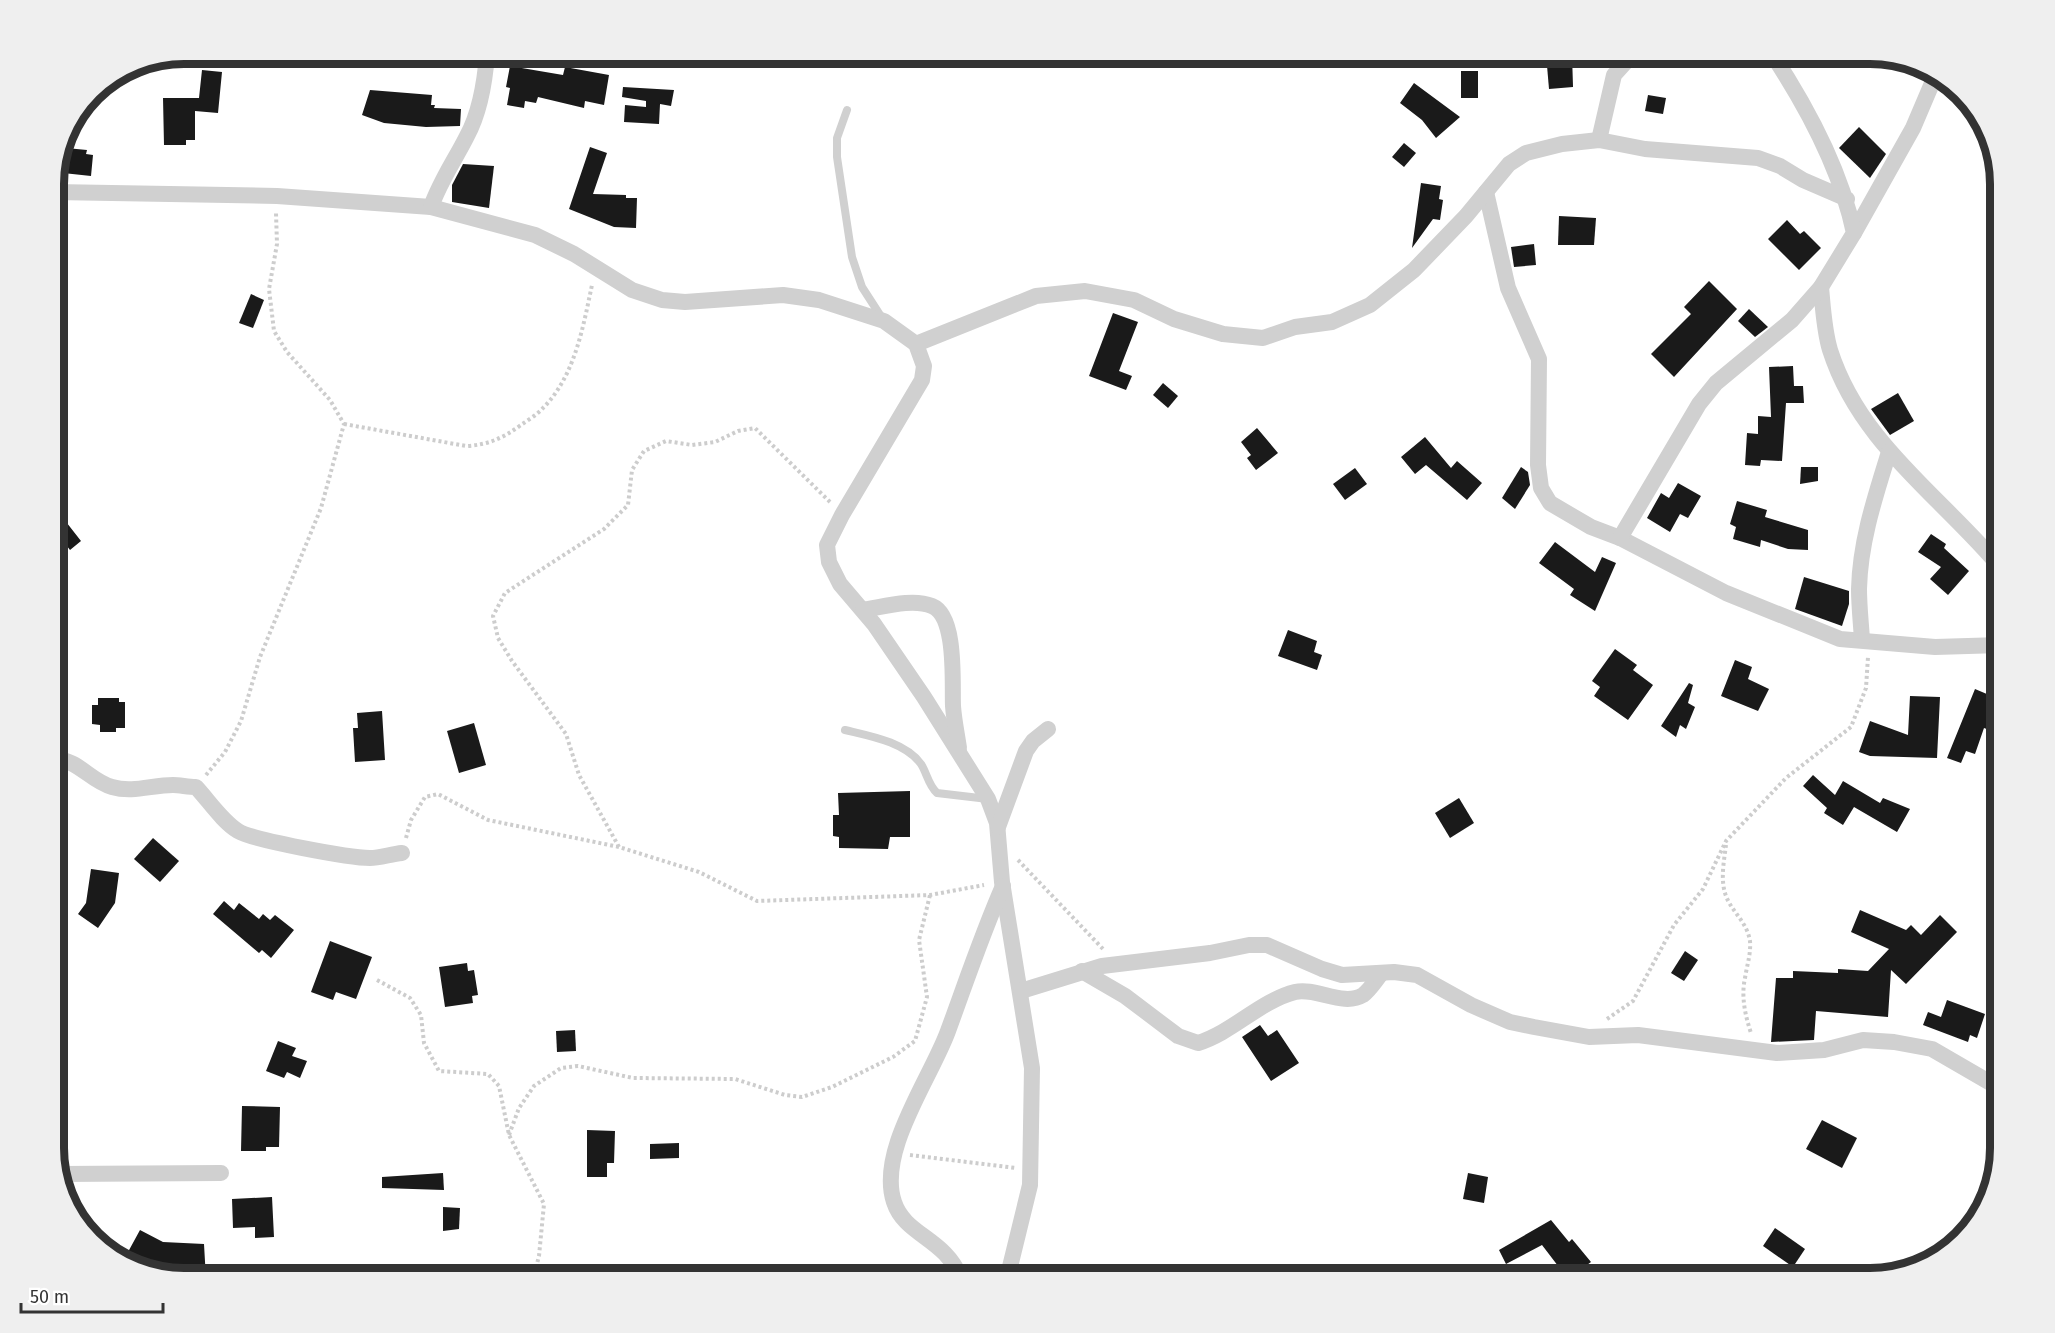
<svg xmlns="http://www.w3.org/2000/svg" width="2055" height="1333" font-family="'Fira Sans',sans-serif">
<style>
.building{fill:#1a1a1a}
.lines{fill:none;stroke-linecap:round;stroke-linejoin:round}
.path{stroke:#cdcdcd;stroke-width:4;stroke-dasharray:3 3;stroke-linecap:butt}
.service{stroke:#d0d0d0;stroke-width:8}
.minor{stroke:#d0d0d0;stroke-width:16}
.rim{fill:none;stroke:#333;stroke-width:8}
</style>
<rect width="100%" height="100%" fill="#fff"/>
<g class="building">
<polygon points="1546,54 1572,54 1573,87 1549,89"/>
<polygon points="510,66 563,75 565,67 609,75 604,105 585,101 584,108 538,97 536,103 525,101 524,108 507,105 510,88 506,87"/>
<polygon points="202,70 222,72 218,113 195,111 195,140 186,140 186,145 164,145 163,98 199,98"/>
<rect x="1461" y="71" width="17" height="27"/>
<polygon points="1414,83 1460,117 1436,138 1422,120 1400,103"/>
<polygon points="623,87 674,90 671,106 660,104 659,124 624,122 625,105 646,107 646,101 622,97"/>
<polygon points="370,90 432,95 431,105 435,105 434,108 461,109 460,126 426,127 384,123 362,115"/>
<polygon points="1648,95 1666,98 1663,114 1645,111"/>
<polygon points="1859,127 1886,154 1870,178 1839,148"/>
<polygon points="1404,143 1416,153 1404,167 1392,157"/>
<polygon points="590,147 607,153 593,194 626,195 626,198 637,198 636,228 614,227 569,209"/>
<polygon points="66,148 87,150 86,154 93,155 91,176 63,173"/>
<polygon points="463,164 494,166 489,208 452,202 452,185"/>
<polygon points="1421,183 1441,186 1439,199 1443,200 1440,220 1433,219 1412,248"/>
<polygon points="1559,216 1596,218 1594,245 1558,245"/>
<polygon points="1787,220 1800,234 1804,231 1821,248 1799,270 1768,239"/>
<polygon points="1534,244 1536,265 1514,267 1511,247"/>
<polygon points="1709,281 1737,309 1674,377 1651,354 1691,314 1684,307"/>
<polygon points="251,294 264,300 253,328 239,323"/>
<polygon points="1749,309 1768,327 1755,337 1738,321"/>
<polygon points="1113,313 1138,322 1119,371 1132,376 1126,390 1089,376"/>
<polygon points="1793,366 1794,386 1803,386 1804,403 1786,403 1782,461 1761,460 1760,466 1745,465 1747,433 1758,434 1758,416 1771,417 1769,367"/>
<polygon points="1163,383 1178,396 1168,408 1153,395"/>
<polygon points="1898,393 1914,421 1890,435 1871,409"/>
<polygon points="1257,428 1278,453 1256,470 1247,458 1251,455 1241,442"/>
<polygon points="1425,437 1451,468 1457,461 1482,483 1467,500 1426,465 1415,474 1401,457"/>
<polygon points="1521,467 1528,472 1530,485 1515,509 1502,498"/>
<polygon points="1801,467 1818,467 1818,481 1800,484"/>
<polygon points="1355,468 1367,484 1345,500 1333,484"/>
<polygon points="1678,483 1701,496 1688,518 1680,514 1670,532 1647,518 1661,493 1669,498"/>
<polygon points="1737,501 1767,510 1765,517 1808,530 1808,550 1788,549 1761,540 1760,547 1733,539 1736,527 1730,524"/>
<polygon points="63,518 81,541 70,550 63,541 54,548 54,526"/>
<polygon points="1931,534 1946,544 1944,548 1969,571 1948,595 1930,579 1941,567 1918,552"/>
<polygon points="1555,542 1595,572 1602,557 1616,563 1595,611 1570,595 1574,589 1539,563"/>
<polygon points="1804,577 1849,591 1849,604 1842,626 1795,609"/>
<polygon points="1288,630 1317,641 1314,652 1322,655 1317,670 1278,656"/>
<polygon points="1615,649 1637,665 1633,670 1653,685 1628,720 1594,696 1600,687 1592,681"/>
<polygon points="1735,660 1752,667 1748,679 1769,689 1758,711 1721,696"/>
<polygon points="1689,683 1693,685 1688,703 1695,707 1686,729 1680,725 1676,737 1661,726"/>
<polygon points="1975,689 2001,700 2001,723 1997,733 1984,728 1975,754 1966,751 1961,763 1947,758"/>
<polygon points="1910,696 1940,697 1937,758 1870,756 1859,752 1870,721 1908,735"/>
<polygon points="98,698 119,698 119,702 125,702 125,728 116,728 116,732 100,732 100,725 92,724 92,705 98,705"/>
<polygon points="382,711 385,760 355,762 353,728 358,728 357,713"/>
<polygon points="474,723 486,765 459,773 447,731"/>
<polygon points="1813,775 1835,795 1843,781 1880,803 1883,798 1910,809 1897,832 1854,807 1843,825 1824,813 1827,808 1803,786"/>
<polygon points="910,791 910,837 890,837 888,849 839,848 839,837 833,836 833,815 839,815 838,793"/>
<polygon points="1459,798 1474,823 1450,838 1435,813"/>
<polygon points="153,838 179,861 160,882 134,859"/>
<polygon points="91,869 119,873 115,903 98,928 78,914 86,903"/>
<polygon points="224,901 234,910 239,903 259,919 263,914 270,920 275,915 294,930 271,958 262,950 259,953 213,914"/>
<polygon points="1860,910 1906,930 1911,925 1921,935 1940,915 1957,932 1906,984 1891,970 1888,1017 1816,1011 1814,1040 1771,1042 1776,978 1793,978 1793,971 1838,973 1838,969 1868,971 1889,949 1851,932"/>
<polygon points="330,941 372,957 356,999 336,992 333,1000 311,992"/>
<polygon points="1685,951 1698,960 1684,981 1671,973"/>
<polygon points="467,963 468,971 474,970 478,995 472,996 473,1003 445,1007 439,967"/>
<polygon points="1947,1000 1985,1014 1977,1038 1970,1035 1968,1042 1923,1025 1928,1012 1941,1017"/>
<polygon points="1260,1025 1268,1036 1277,1030 1299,1063 1271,1081 1242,1037"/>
<polygon points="575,1030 576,1051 557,1052 556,1031"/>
<polygon points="278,1041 296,1048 292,1056 307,1061 300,1078 287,1072 284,1078 266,1071"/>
<polygon points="242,1106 280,1107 279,1147 266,1147 266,1151 241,1151"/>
<polygon points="1822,1120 1857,1138 1842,1168 1806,1149"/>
<polygon points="587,1130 615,1131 614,1163 607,1163 607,1177 587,1177"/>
<polygon points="679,1143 679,1158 650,1159 650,1144"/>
<polygon points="443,1173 444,1190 382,1188 382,1177"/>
<polygon points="1468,1173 1488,1177 1484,1203 1463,1199"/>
<polygon points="272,1197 274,1237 255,1238 255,1227 233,1228 232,1199"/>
<polygon points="443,1207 460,1208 459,1229 443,1231"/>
<polygon points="1551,1220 1569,1242 1572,1239 1591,1262 1568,1279 1542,1245 1506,1264 1499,1250"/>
<polygon points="1775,1228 1805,1249 1793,1267 1763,1246"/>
<polygon points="140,1230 163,1242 204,1244 206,1279 185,1279 171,1275 128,1252"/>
</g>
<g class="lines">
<g class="path">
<path d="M344,424L466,446C488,445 503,438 521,425C528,420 537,415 543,408C575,376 583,327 592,285"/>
<polyline points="206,775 225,752 241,721 260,657 321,508 344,424 330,400 287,352 274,331 269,289 277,244 276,213"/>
<polyline points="406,838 411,820 425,797 438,794 488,820 619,847 699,872 757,901 930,895 984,885"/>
<path d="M54,842C65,865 65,881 54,904"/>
<path d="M1726,845C1724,861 1720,880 1726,896C1732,912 1747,922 1750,941C1751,954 1747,965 1745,978C1741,996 1745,1015 1751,1033"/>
<polyline points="619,847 579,775 566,734 512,661 498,638 493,616 505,593 604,529 628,505 632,470 644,451 666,441 692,445 715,442 738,431 755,428 830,502"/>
<polyline points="1018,860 1104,950"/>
<polyline points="377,980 410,998 421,1015 424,1043 439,1071 488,1074 499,1086 509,1135 544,1204 539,1256 533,1279"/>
<polyline points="1607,1019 1633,1001 1674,925 1703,889 1726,841 1786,778 1851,727 1866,688 1868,657"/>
<polyline points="509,1135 519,1108 534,1086 561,1068 578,1066 633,1078 735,1079 785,1095 802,1097 832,1087 893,1057 915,1041 927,997 919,940 930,895"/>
<polyline points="910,1155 1016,1168"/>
</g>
<g class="service">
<polyline points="847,110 837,138 837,157 852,257 862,287 882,318"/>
<path d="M845,730C870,736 905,742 921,764C927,773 928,785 937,793L988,799"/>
</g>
<g class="minor">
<polyline points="1599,140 1614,75 1633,54"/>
<polyline points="54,192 277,196 431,207 535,235 574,254 632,290 662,300 685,302 783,295 819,300 884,321 916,344 924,366 922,380 842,515 827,545 829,562 840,584 874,624 924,697 988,799 997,823 1002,882 1032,1068 1030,1185 1007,1279"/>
<polyline points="1486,192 1508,288 1539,359 1538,465 1541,488 1550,503 1591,527 1620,538 1726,593 1840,639 1935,647 2001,645"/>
<path d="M431,207C440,181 455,160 467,136C480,112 485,81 487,54"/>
<polyline points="1854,233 1913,128 1936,74"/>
<path d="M1821,287C1823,308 1824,330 1830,350C1860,444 1941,496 2001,568"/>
<polyline points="916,344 1036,296 1085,291 1134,300 1174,319 1223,334 1263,338 1295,327 1332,322 1370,305 1414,270 1466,216 1509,164 1526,153 1562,144 1599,140 1645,149 1758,158 1780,166 1803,180 1847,199"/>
<path d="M1620,538L1699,404L1716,383L1792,320L1821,287L1854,233C1841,171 1807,107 1772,54"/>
<path d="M863,610C883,607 912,598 932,606C957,616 952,683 953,706C954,720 957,734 959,748"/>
<path d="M1862,640C1861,623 1859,606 1859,589C1860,542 1875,497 1889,452"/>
<path d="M54,759C78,759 90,781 112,787C133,793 152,785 173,785C180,785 188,787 196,787C209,801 222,821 238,831C252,840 350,858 370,858C380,858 391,854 402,853"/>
<polyline points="998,827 1026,751 1033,741 1048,729"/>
<path d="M1082,971L1125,996L1178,1036L1198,1043C1233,1032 1260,1001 1295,992C1316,987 1343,1007 1363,995C1370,990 1376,980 1381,974"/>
<polyline points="1021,991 1102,966 1210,953 1249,945 1267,945 1322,969 1342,975 1394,972 1417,975 1471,1005 1510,1022 1534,1027 1589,1037 1638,1035 1777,1053 1824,1050 1863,1040 1894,1042 1932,1049 2001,1089"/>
<polyline points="60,1174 221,1173"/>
<path d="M961,1279C946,1238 905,1236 894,1202C877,1151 931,1078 948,1031C966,982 982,934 1003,886"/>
</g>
</g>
<path d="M0 0H2055V1333H0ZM184 64H1870A120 120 0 0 1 1990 184V1148A120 120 0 0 1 1870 1268H184A120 120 0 0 1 64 1148V184A120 120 0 0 1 184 64Z" fill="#efefef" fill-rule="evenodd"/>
<path class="rim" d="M184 64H1870A120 120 0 0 1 1990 184V1148A120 120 0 0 1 1870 1268H184A120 120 0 0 1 64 1148V184A120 120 0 0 1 184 64Z"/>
<path d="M21 1303v9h142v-9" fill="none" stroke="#333333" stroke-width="3"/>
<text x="30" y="1303" font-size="18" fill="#333333" stroke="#ffffff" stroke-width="4.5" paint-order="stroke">50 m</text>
</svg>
